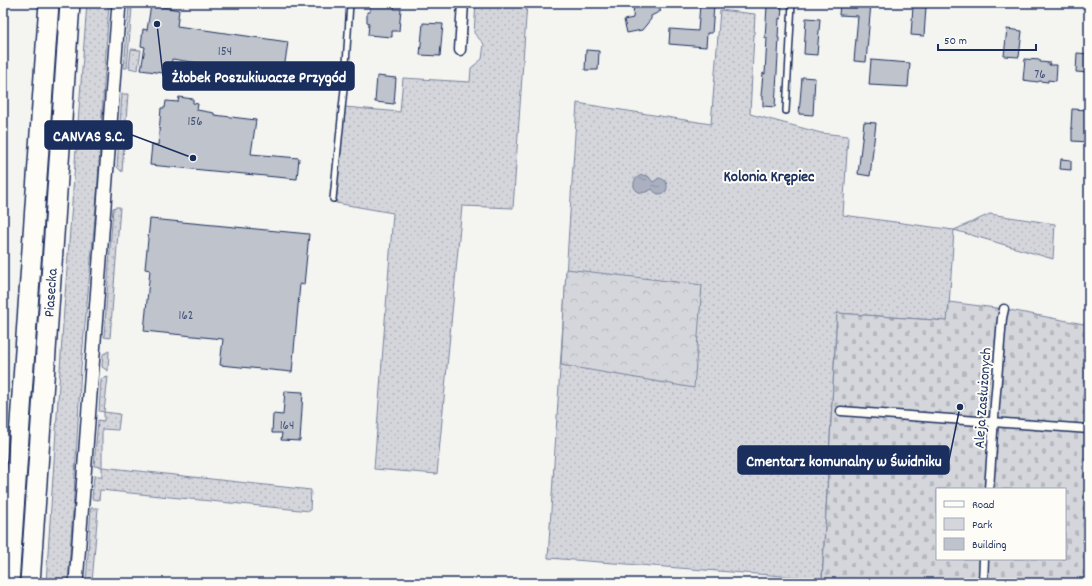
<svg xmlns="http://www.w3.org/2000/svg" width="1092" height="586" font-family="Dekko,sans-serif">
<style>
.green{fill:url(#green-dots);stroke:#78829c}
.forest{fill:url(#forest-crowns);stroke:#78829c}
.cemetery{fill:url(#cemetery-stones);stroke:#78829c;fill-rule:evenodd}
.water{fill:url(#water-ripples);stroke:#717c98}
.building{fill:#bfc3cc;stroke:#1b2f5e}
.lines{fill:none;stroke-linecap:round;stroke-linejoin:round}
.service-casing{stroke:#1b2f5e;stroke-width:8}
.pedestrian-casing{stroke:#1b2f5e;stroke-width:11}
.minor-casing{stroke:#1b2f5e;stroke-width:13}
.tertiary-casing{stroke:#1b2f5e;stroke-width:16}
.motorway-casing{stroke:#1b2f5e;stroke-width:22}
.service{stroke:#fdfcf7;stroke-width:5}
.pedestrian{stroke:#fdfcf7;stroke-width:8}
.minor{stroke:#fdfcf7;stroke-width:10}
.tertiary{stroke:#fdfcf7;stroke-width:13}
.motorway{stroke:#fdfcf7;stroke-width:19}
.labels{text-anchor:middle;stroke-width:4;stroke-linejoin:round;paint-order:stroke}
.number-label{font-size:13px;fill:#44547a}
.street-label{font-size:15px;fill:#1b2f5e;stroke:#fdfcf7}
.neighbourhood-label{font-size:16px;font-weight:bold;fill:#1b2f5e;stroke:#fdfcf7}
.leader{fill:none;stroke:#1b2f5e;stroke-width:1.5}
.callout-dot{fill:#1b2f5e;stroke:#fdfcf7;stroke-width:1.5}
.callout{fill:#1b2f5e;stroke:#1b2f5e;stroke-width:1.5}
.callout-label{font-size:16px;text-anchor:middle;font-weight:bold;fill:#fff}
</style>
<defs>
<pattern id="green-dots" width="8" height="8" patternUnits="userSpaceOnUse"><rect width="8" height="8" fill="#d4d6db"/><path d="M2 2h.1M6 6h.1" fill="none" stroke="#b5b8be" stroke-width="1.8" stroke-linecap="round"/></pattern>
<pattern id="forest-crowns" width="20" height="18" patternUnits="userSpaceOnUse"><rect width="20" height="18" fill="#d4d6db"/><path d="M2 6a3 3 0 1 1 6 0M12 15a3 3 0 1 1 6 0" fill="none" stroke="#b5b8be"/></pattern>
<pattern id="cemetery-stones" width="16" height="16" patternUnits="userSpaceOnUse"><rect width="16" height="16" fill="#d4d6db"/><path d="M2 7V4a2 2 0 0 1 4 0v3zM10 15v-3a2 2 0 0 1 4 0v3z" fill="#b5b8be"/></pattern>
<pattern id="water-ripples" width="26" height="14" patternUnits="userSpaceOnUse"><rect width="26" height="14" fill="#aab0bf"/><path d="M2 4q2-2 4 0t4 0M15 11q2-2 4 0t4 0" fill="none" stroke="#8a909e"/></pattern>
</defs>
<rect width="100%" height="100%" fill="#f4f4f1"/>
<filter id="ink" filterUnits="userSpaceOnUse"><feTurbulence type="fractalNoise" baseFrequency=".025" numOctaves="2"/><feDisplacementMap in="SourceGraphic" scale="8" xChannelSelector="R" yChannelSelector="G"/><feConvolveMatrix kernelMatrix="1 2 1 2 8 2 1 2 1" color-interpolation-filters="sRGB"/></filter>
<g filter="url(#ink)">
<g class="green">
<polygon points="58,3 62,3 21,583 17,583"/>
<polygon points="87,3 109,3 97,196 81,367 74,494 68,583 46,583 64,309"/>
<polygon points="476,3 527,3 513,208 462,206 437,474 374,469 393,213 336,203 345,107 400,112 403,78 470,82 471,68 482,59 484,44 474,33"/>
<polygon points="129,6 132,7 127,68 124,68"/>
<polygon points="720,10 755,14 750,114 821,133 848,136 843,215 954,230 990,214 1055,224 1053,259 954,230 948,321 837,313 822,579 548,558 577,103 711,124"/>
<polygon points="131,49 141,50 138,70 129,68"/>
<polygon points="122,94 128,94 122,172 117,167"/>
<polygon points="116,207 120,207 110,338 104,337 113,208"/>
<polygon points="109,351 108,371 102,367 103,354"/>
<polygon points="108,377 104,412 120,414 118,430 102,429 102,467 311,490 310,511 100,490 99,500 92,499 94,476 102,476 102,467 94,466 98,420 104,421 104,412 99,411 101,379"/>
<polygon points="91,508 98,508 92,583 86,583"/>
</g>
<polygon class="forest" points="566,269 702,285 694,388 561,365"/>
<path class="cemetery" d="M949,302L1004,309L1089,325V583H822L837,313L947,321ZM937,489H1065V559H937Z"/>
<path class="water" d="M642,175L648,176L653,182L659,178C666,179 669,185 666,191C661,196 655,194 652,189C634,201 627,179 642,175Z"/>
<g class="building">
<polygon points="370,3 395,3 394,9 401,9 399,31 392,31 392,37 368,35 369,23 367,22 367,12 370,12"/>
<polygon points="634,3 651,3 661,11 651,16 651,19 642,30 627,33 624,20 633,18"/>
<polygon points="840,3 871,3 866,62 854,61 858,16 839,15"/>
<polygon points="700,4 714,5 712,33 707,33 706,47 669,44 670,29 698,31"/>
<polygon points="151,5 179,10 177,26 288,42 283,76 172,59 170,74 141,70 145,47 141,46 143,29 147,30"/>
<polygon points="767,6 782,7 781,19 779,18 778,38 779,38 775,107 763,106 763,96 761,96 763,73 765,74 767,38 765,38"/>
<polygon points="913,6 926,7 924,36 911,35"/>
<polygon points="806,18 820,19 817,55 804,54"/>
<polygon points="423,23 443,24 440,56 420,55"/>
<polygon points="1007,29 1022,31 1019,57 1004,56"/>
<polygon points="586,50 599,51 598,70 585,70"/>
<polygon points="1077,53 1089,54 1089,73 1076,72"/>
<polygon points="1025,59 1040,60 1040,62 1050,63 1049,65 1057,65 1056,81 1048,80 1048,82 1039,81 1038,82 1023,80"/>
<polygon points="871,60 910,63 908,87 869,85"/>
<polygon points="377,76 396,78 394,104 375,102"/>
<polygon points="802,77 815,78 813,115 799,114"/>
<polygon points="179,97 193,99 193,103 198,104 197,110 214,113 214,115 256,120 251,154 299,158 297,179 150,165 152,144 158,145 161,108 165,108 166,101 178,102"/>
<polygon points="1072,109 1089,110 1088,142 1072,141 1072,128 1071,128"/>
<polygon points="864,122 876,123 870,176 858,174"/>
<polygon points="1061,159 1071,160 1071,170 1060,169"/>
<polygon points="150,219 309,234 304,285 300,284 292,372 220,365 223,339 144,331 150,270 145,269"/>
<polygon points="285,391 303,392 300,441 281,440 282,433 272,433 273,414 283,415"/>
</g>
<g class="lines">
<defs>
<g id="service">
<polyline points="786,111 792,3"/>
<polyline points="333,199 345,79 350,3"/>
</g>
<g id="pedestrian">
<polyline points="841,411 1089,429"/>
<polyline points="989,489 995,404 1002,318 1004,309"/>
<polyline points="983,583 984,559"/>
</g>
<polyline id="minor" points="460,50 463,3"/>
<polyline id="tertiary" points="76,583 119,3"/>
<g id="motorway">
<polyline points="9,583 49,3"/>
<path id="s1" d="M30,583L70,3"/>
</g>
</defs>
<use href="#service" class="service-casing"/>
<use href="#pedestrian" class="pedestrian-casing"/>
<use href="#minor" class="minor-casing"/>
<use href="#tertiary" class="tertiary-casing"/>
<use href="#motorway" class="motorway-casing"/>
<use href="#service" class="service"/>
<use href="#pedestrian" class="pedestrian"/>
<use href="#minor" class="minor"/>
<use href="#tertiary" class="tertiary"/>
<use href="#motorway" class="motorway"/>
</g>
</g>
<g class="labels">
<g class="number-label">
<text x="225" y="55">154</text>
<text x="1040" y="78">76</text>
<text x="195" y="125">156</text>
<text x="186" y="319">162</text>
<text x="287" y="429">164</text>
</g>
<g class="street-label">
<text dy="5" stroke="none"><textPath href="#s1" startOffset="291">Piasecka</textPath></text>
<text transform="translate(982 398) rotate(-86)" y="5">Aleja Zasłużonych</text>
</g>
<g class="neighbourhood-label">
<text x="769" y="181">Kolonia Krępiec</text>
</g>
</g>
<path class="leader" d="M157 24L163 76M193 158L132 135M960 407L949 460"/>
<g class="callout-dot">
<circle cx="157" cy="24" r="4"/>
<circle cx="193" cy="158" r="4"/>
<circle cx="960" cy="407" r="4"/>
</g>
<g class="callout">
<rect x="163" y="62" width="191" height="28" rx="4"/>
<rect x="45" y="121" width="87" height="28" rx="4"/>
<rect x="738" y="446" width="211" height="28" rx="4"/>
</g>
<g class="callout-label">
<text x="259" y="82">Żłobek Poszukiwacze Przygód</text>
<text x="89" y="141">CANVAS S.C.</text>
<text x="844" y="466">Cmentarz komunalny w Świdniku</text>
</g>
<rect width="1092" height="586" fill="none" stroke="#fdfcf7" stroke-width="16"/>
<rect x="8" y="8" width="1076" height="570" fill="none" stroke="#1b2f5e" stroke-width="1.5" filter="url(#ink)"/>
<rect x="936" y="488" width="130" height="72" fill="#fdfcf7" stroke="#a3aaba"/>
<rect x="944" y="501" width="20" height="6" fill="#fdfcf7" stroke="#a3aaba"/>
<text x="972" y="508" font-size="12" fill="#1b2f5e">Road</text>
<rect x="944" y="518" width="20" height="12" fill="#d4d6db" stroke="#a3aaba"/>
<text x="972" y="528" font-size="12" fill="#1b2f5e">Park</text>
<rect x="944" y="538" width="20" height="12" fill="#bfc3cc" stroke="#a3aaba"/>
<text x="972" y="548" font-size="12" fill="#1b2f5e">Building</text>
<path d="M938 44v6h98v-6" fill="none" stroke="#1b2f5e" stroke-width="2"/>
<text x="944" y="44" font-size="12" fill="#1b2f5e" stroke="#fdfcf7" stroke-width="3" paint-order="stroke">50 m</text>
</svg>
